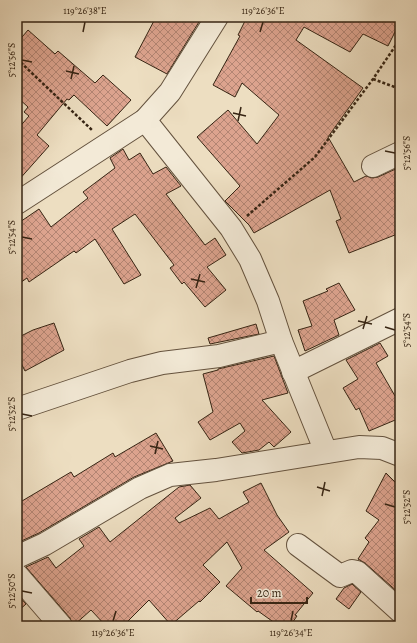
<svg xmlns="http://www.w3.org/2000/svg" width="417" height="643" font-family="Alegreya,serif">
<style>
.building{fill:url(#building-cross-hatch);stroke:#362413}
.lines{fill:none;stroke-linecap:round;stroke-linejoin:round}
.street-casing{stroke:#64523e;stroke-width:24}
.path{stroke:#362413;stroke-width:2.5;stroke-dasharray:3 2;stroke-linecap:butt}
.street{stroke:#f3ead7;stroke-width:22}
.ticks{fill:none;stroke:#362413;stroke-width:1.5}
.neatline{fill:none;stroke:#362413;stroke-width:1.5}
.ticks-label{font-size:10px;text-anchor:middle;fill:#362413}
</style>
<defs>
<pattern id="building-cross-hatch" width="8" height="8" patternUnits="userSpaceOnUse"><rect width="8" height="8" fill="#dca38e"/><path d="M0 0l8 8M0 8l8-8" fill="none" stroke="#b38573"/></pattern>
</defs>
<rect width="100%" height="100%" fill="#eddec1"/>
<filter id="stains"><feTurbulence type="fractalNoise" baseFrequency=".005" numOctaves="4"/><feColorMatrix values="0 0 0 0 .2 0 0 0 0 .09 0 0 0 0 .02 0 0 0 .5 -.17"/></filter>
<radialGradient id="worn" r=".72"><stop offset=".6" stop-color="#630" stop-opacity="0"/><stop offset="1" stop-color="#630" stop-opacity=".3"/></radialGradient>
<g class="building">
<polygon points="156,17 202,17 167,74 135,57"/>
<polygon points="247,17 400,17 400,22 388,46 363,34 350,52 304,27 296,40 363,88 328,137 354,182 366,176 372,178 378,177 400,167 400,233 349,253 336,221 341,219 330,190 254,233 249,225 225,201 240,186 197,137 228,110 257,144 279,115 242,83 235,97 213,85 240,36 238,35"/>
<polygon points="28,30 55,54 58,51 95,83 103,75 131,100 107,126 74,95 69,100 67,99 37,135 49,146 17,182 17,130 29,116 24,112 28,107 17,97 17,43"/>
<polygon points="123,149 129,160 140,153 153,174 166,167 181,186 166,194 205,245 215,238 226,255 207,267 226,290 205,307 184,282 182,284 170,268 174,265 135,214 112,229 141,275 124,284 95,239 76,253 74,251 29,282 27,278 17,285 17,224 39,209 51,227 88,198 83,192 115,168 110,158"/>
<polygon points="339,283 355,310 334,320 339,335 305,351 298,330 312,326 303,301 328,291 326,289"/>
<polygon points="54,323 64,350 25,371 17,355 17,338 33,330"/>
<polygon points="256,324 259,334 210,344 208,338"/>
<polygon points="380,343 388,356 376,363 395,396 400,394 400,418 369,431 359,408 356,410 343,388 358,379 346,360"/>
<polygon points="274,356 288,393 262,400 291,432 274,447 269,442 259,450 242,453 232,442 245,431 240,423 210,440 198,422 213,412 203,374 218,370 218,369"/>
<polygon points="156,433 173,461 134,477 39,533 17,543 17,504 71,472 74,477 113,453 115,457"/>
<polygon points="386,473 400,487 400,594 365,563 358,559 369,542 365,538 379,520 366,511"/>
<polygon points="261,483 277,515 289,532 264,550 313,593 295,615 297,616 290,626 279,626 258,611 257,612 226,586 242,568 227,542 203,565 220,582 200,602 199,601 171,625 149,600 123,626 106,626 91,610 73,626 70,618 26,567 48,557 56,568 84,546 79,539 99,527 110,542 179,487 190,485 201,498 175,518 179,523 210,508 219,519 249,502 243,492"/>
<polygon points="352,584 361,592 349,609 336,599 344,588"/>
<polygon points="17,594 26,604 17,612"/>
</g>
<g class="lines">
<defs>
<g id="street">
<polyline points="145,120 231,228 250,259 268,301 281,341 326,452"/>
<polyline points="373,166 400,153"/>
<polyline points="17,203 145,120 170,92 217,17"/>
<polyline points="293,372 400,319"/>
<polyline points="17,409 130,371 162,363 219,356 281,341"/>
<polyline points="298,545 340,576 352,571 357,572 400,611"/>
<polyline points="17,557 45,544 140,488 170,475 216,470 359,447 382,448 400,455"/>
<polyline points="17,575 61,626"/>
</g>
</defs>
<use href="#street" class="street-casing"/>
<g class="path">
<polyline points="17,59 92,130"/>
<polyline points="373,79 400,89"/>
<polyline points="247,216 315,157 373,79 400,39"/>
</g>
<use href="#street" class="street"/>
</g>
<path class="ticks" d="M83,32L85,22M260,32L263,22M22,60L32,62M66,71L79,74M71,79L74,66M233,113L246,116M238,121L241,107M385,151L395,153M22,237L32,239M191,279L205,282M196,288L200,274M358,321L372,324M385,327L395,330M363,329L367,316M22,414L32,416M150,446L163,449M155,454L158,441M317,487L330,491M322,496L325,482M385,504L395,507M22,591L32,593M113,621L116,611M291,621L293,611"/>
<rect width="417" height="643" fill="none" stroke="#eddec1" stroke-width="44"/>
<path d="M251 597v6h56v-6" fill="none" stroke="#362413" stroke-width="2"/>
<text x="257" y="597" font-size="12" fill="#362413" stroke="#f3ead7" stroke-width="3" paint-order="stroke">20 m</text>
<rect x="22" y="22" width="373" height="599" class="neatline"/>
<g class="ticks-label">
<text x="85" y="14">119°26'38"E</text>
<text x="263" y="14">119°26'36"E</text>
<text transform="translate(11 60) rotate(-90)" y="4">5°12'56"S</text>
<text transform="translate(406 153) rotate(-90)" y="4">5°12'56"S</text>
<text transform="translate(11 237) rotate(-90)" y="4">5°12'54"S</text>
<text transform="translate(406 330) rotate(-90)" y="4">5°12'54"S</text>
<text transform="translate(11 414) rotate(-90)" y="4">5°12'52"S</text>
<text transform="translate(406 507) rotate(-90)" y="4">5°12'52"S</text>
<text transform="translate(11 591) rotate(-90)" y="4">5°12'50"S</text>
<text x="113" y="636">119°26'36"E</text>
<text x="291" y="636">119°26'34"E</text>
</g>
<rect width="100%" height="100%" filter="url(#stains)"/>
<rect width="100%" height="100%" fill="url(#worn)"/>
</svg>
